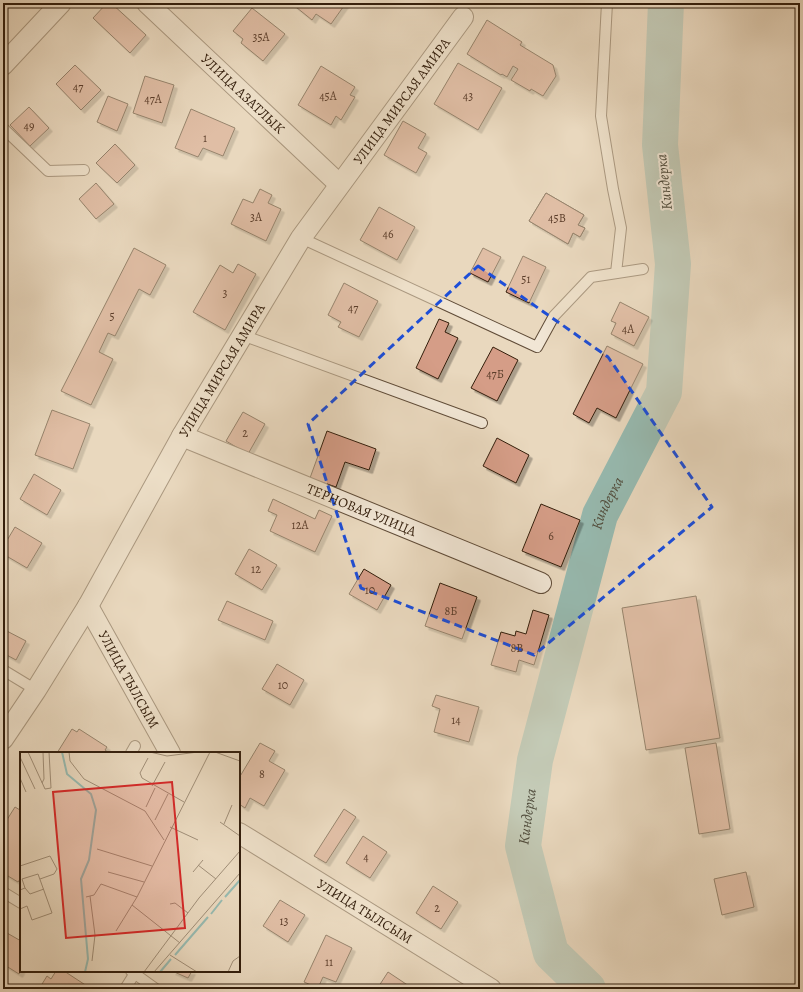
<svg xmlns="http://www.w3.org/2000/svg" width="803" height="992" font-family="Alegreya,serif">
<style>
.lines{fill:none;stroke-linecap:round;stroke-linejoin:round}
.river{stroke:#97bab0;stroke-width:36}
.building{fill:#d59d87;stroke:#331e0c;filter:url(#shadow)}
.service-casing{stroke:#604c38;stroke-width:12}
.minor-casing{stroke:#604c38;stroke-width:22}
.service{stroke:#f1e6d5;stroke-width:10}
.minor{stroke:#f1e6d5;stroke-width:20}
.marked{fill:none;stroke:#1d4ed8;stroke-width:3;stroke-dasharray:8 5;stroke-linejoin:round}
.labels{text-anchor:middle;stroke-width:4;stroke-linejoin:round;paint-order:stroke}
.number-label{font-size:12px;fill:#5c3e2b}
.street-label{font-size:14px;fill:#331e0c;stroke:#f1e6d5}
.water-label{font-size:15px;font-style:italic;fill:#514d3d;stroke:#f1e6d5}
.inset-river{fill:none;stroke:#97bab0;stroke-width:2}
.inset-road{fill:none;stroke:#a08e77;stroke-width:1}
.view{fill:#d62828;fill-opacity:0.15;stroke:#d62828;stroke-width:2}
.inset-edge{fill:none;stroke:#331e0c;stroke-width:2}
</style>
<defs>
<filter id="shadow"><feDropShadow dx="3.5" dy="3.5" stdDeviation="0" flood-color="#0004"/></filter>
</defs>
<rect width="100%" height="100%" fill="#e9d8be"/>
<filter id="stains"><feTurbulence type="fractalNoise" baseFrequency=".005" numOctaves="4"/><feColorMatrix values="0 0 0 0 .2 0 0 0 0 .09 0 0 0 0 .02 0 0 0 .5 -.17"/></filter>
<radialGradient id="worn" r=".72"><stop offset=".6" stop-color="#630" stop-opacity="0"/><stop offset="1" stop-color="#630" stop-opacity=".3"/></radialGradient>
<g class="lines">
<path class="river" id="s1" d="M588,989L551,953L523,846L535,760L600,515L664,392L673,264L660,145L666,3"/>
</g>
<g class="building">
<polygon points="107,3 111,3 146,35 130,53 93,18"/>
<polygon points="291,3 346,3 331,24 316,14 312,20"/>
<polygon points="252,8 285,34 263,61 241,43 243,39 233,31"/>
<polygon points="487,20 522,42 520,45 553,65 556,76 543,96 531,89 530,91 511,80 518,69 513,66 507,77 502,74 501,75 467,54"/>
<polygon points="458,63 502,88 478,130 434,104"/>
<polygon points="75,65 101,90 81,110 56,84"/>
<polygon points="321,66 355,87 350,95 355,97 341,120 336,116 331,125 298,105"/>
<polygon points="145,76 174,85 162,123 133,113"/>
<polygon points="108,96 128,104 117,131 97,122"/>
<polygon points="29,107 49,128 30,146 10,125"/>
<polygon points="191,109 235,128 223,156 203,148 198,157 175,148"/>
<polygon points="403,121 426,134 418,148 427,153 416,173 384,155"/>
<polygon points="115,144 135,165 117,183 96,163"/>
<polygon points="96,183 114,204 96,219 79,199"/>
<polygon points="260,189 272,195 268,203 281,209 266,241 231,224 243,199 253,203"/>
<polygon points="546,193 584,215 578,225 585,228 580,237 573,233 568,244 529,221"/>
<polygon points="546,193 584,215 578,225 585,228 580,237 573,233 568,244 529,221"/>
<polygon points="379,207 415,227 397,260 360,240"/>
<polygon points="134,248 166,265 150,295 139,289 115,336 108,333 99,352 113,359 91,405 61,391"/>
<polygon points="483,248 501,257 488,282 470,273"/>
<polygon points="523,256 546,267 529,303 506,292"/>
<polygon points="238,264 256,274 225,330 193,312 220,265 233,273"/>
<polygon points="344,283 378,301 359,337 338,327 341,322 328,315"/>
<polygon points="620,302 649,317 634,346 611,334 616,323 611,321"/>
<polygon points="439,319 449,323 445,332 458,338 438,379 416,368"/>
<polygon points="607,346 643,364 616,418 597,408 589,423 573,414"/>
<polygon points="493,347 518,360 497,401 471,388"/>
<polygon points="52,410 90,424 73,469 35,455"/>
<polygon points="243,412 265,424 248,454 226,441"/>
<polygon points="327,431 376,449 369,470 345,462 336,487 310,478"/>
<polygon points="497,438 529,455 516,483 483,466"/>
<polygon points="34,474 61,490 47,515 20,499"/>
<polygon points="273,499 315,519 319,510 332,516 315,552 270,531 277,515 268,511"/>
<polygon points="541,504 580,520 561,567 522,551"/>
<polygon points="15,527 42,543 27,568 3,554 3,547"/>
<polygon points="249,549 277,565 262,590 235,574"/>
<polygon points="364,569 391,585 377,610 349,594"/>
<polygon points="440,583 477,597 462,639 425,626"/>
<polygon points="696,596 720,738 646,750 622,608"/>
<polygon points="227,601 273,621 265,640 218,620"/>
<polygon points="533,610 549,615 534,665 519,660 516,672 491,665 501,632 515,636 516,631 526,634"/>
<polygon points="3,629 26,641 16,660 3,653"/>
<polygon points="277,664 304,680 290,705 262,689"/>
<polygon points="436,695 479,707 469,742 434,732 440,709 432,706"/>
<polygon points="72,729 77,732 79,729 107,747 105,750 109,753 57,753"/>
<polygon points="260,743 275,751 269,761 285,770 264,806 250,798 245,808 239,804 239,778"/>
<polygon points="716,743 730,829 699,834 685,748"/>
<polygon points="15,807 20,810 21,807 21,878 18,882 3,873 3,826"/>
<polygon points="344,809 356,817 326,863 314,856"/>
<polygon points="363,836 387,852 370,878 346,863"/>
<polygon points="746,872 754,907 722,915 714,879"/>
<polygon points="433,886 458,902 441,929 416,913"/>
<polygon points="280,900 305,915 288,942 263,926"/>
<polygon points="7,933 21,941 21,971 19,974 3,964 3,939"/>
<polygon points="326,935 352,948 336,982 323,977 318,988 304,982"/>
<polygon points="56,971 64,971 90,988 39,989 47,976 51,979"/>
<polygon points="172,971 192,971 188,978"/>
<polygon points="388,972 412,988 412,989 377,989"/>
</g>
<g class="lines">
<defs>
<g id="service">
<polyline points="607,3 601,116 613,189 621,228 616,273"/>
<polyline points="3,128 48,171 84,170"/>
<polyline points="301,238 537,347 554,316 591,277 643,269"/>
<polyline points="242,335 482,423"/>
<polyline points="3,670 36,690"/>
<polyline points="131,753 135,746"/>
<polyline points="3,892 21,903"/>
<polyline points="131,971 156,989"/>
<polyline points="125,989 135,973"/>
</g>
<g id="minor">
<path id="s2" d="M147,3L339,184"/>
<polyline points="3,65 61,3"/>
<path id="s3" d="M182,436L541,583"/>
<path id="s4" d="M88,606L170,753"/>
<path id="s5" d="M3,739L36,690L88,606L182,436L301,238L463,17"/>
<path id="s6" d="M239,833L491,989"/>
</g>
</defs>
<use href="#service" class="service-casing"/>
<use href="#minor" class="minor-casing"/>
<use href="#service" class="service"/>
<use href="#minor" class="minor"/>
</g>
<path d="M0 0H803V992H0ZM478,266L608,357L712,507L534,655L361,588L308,424Z" fill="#e9d8be" fill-opacity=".55" fill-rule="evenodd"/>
<path class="marked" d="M478,266L608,357L712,507L534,655L361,588L308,424Z"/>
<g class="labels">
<g class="number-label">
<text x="261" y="41">35А</text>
<text x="78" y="91">47</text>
<text x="328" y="100">45А</text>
<text x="468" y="100">43</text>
<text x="153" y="103">47А</text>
<text x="29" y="130">49</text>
<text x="205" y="142">1</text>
<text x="256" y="221">3А</text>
<text x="557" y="222">45В</text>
<text x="388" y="238">46</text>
<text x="526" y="283">51</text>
<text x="225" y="297">3</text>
<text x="353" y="312">47</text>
<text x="112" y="320">5</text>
<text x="628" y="333">4А</text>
<text x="495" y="378">47Б</text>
<text x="245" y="437">2</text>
<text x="300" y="529">12А</text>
<text x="551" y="540">6</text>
<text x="256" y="573">12</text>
<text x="370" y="594">10</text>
<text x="451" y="615">8Б</text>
<text x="517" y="652">8В</text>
<text x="283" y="689">10</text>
<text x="456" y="724">14</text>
<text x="262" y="778">8</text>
<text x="366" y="861">4</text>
<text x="437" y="912">2</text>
<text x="284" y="925">13</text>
<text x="329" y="966">11</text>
</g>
<g class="street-label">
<text dy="5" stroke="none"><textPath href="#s2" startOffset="132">УЛИЦА АЗАТЛЫК</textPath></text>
<text dy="5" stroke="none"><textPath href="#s5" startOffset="753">УЛИЦА МИРСАЯ АМИРА</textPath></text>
<text dy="5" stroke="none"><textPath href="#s5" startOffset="429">УЛИЦА МИРСАЯ АМИРА</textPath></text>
<text dy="5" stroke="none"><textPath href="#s3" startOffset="194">ТЕРНОВАЯ УЛИЦА</textPath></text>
<text dy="5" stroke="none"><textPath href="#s4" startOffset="84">УЛИЦА ТЫЛСЫМ</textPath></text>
<text dy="5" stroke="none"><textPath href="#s6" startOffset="148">УЛИЦА ТЫЛСЫМ</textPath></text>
</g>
<g class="water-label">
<text transform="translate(664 182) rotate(-96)" y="5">Киндерка</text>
<text dy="5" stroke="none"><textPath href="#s1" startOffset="516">Киндерка</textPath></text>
<text dy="5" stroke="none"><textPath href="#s1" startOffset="192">Киндерка</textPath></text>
</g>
</g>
<g transform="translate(20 752)">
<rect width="220" height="220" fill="#e9d8be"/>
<path class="inset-river" d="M42,0L47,22L71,42L76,58L69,108L61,127L68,207L65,220M205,145L220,128M191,162L202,148M155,203L188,165M140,220L151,207"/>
<path class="inset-road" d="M8,0L25,37L31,36L29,0M49,0L50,9L64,27L125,59L144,88M130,0L147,4L178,0M195,0L220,9M0,5L15,37M128,6L120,21L122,26L164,50M0,26L6,40M22,31L24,27L23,0M132,34L145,10M126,55L135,36M135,68L148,42M200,70L220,84M204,72L212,53M150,75L178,88M77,97L132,114M178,113L196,127M0,114L30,104L37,117L34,122L20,127M88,120L124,130M173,120L183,108M5,136L10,142L24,137M0,138L5,136L2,127L18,122L32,161L12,168L7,154L0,157M70,144L75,183L72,209M66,145L74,143L81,132L117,145M150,152L155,151L168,161M112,153L160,191M96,179L117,145L190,0M150,203L177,220M124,220L179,146L220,99M134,220L220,121M208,220L213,209L220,204"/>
<path class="view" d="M152,30L165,176L46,186L33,40Z"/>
<rect width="220" height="220" class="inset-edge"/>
</g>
<rect width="803" height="992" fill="none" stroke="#e9d8be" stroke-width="16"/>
<rect x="4" y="4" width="795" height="984" fill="none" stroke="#331e0c" stroke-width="2"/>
<rect x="8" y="8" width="787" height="976" fill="none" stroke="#331e0c"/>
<rect width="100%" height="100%" filter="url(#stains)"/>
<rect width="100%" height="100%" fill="url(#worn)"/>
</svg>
